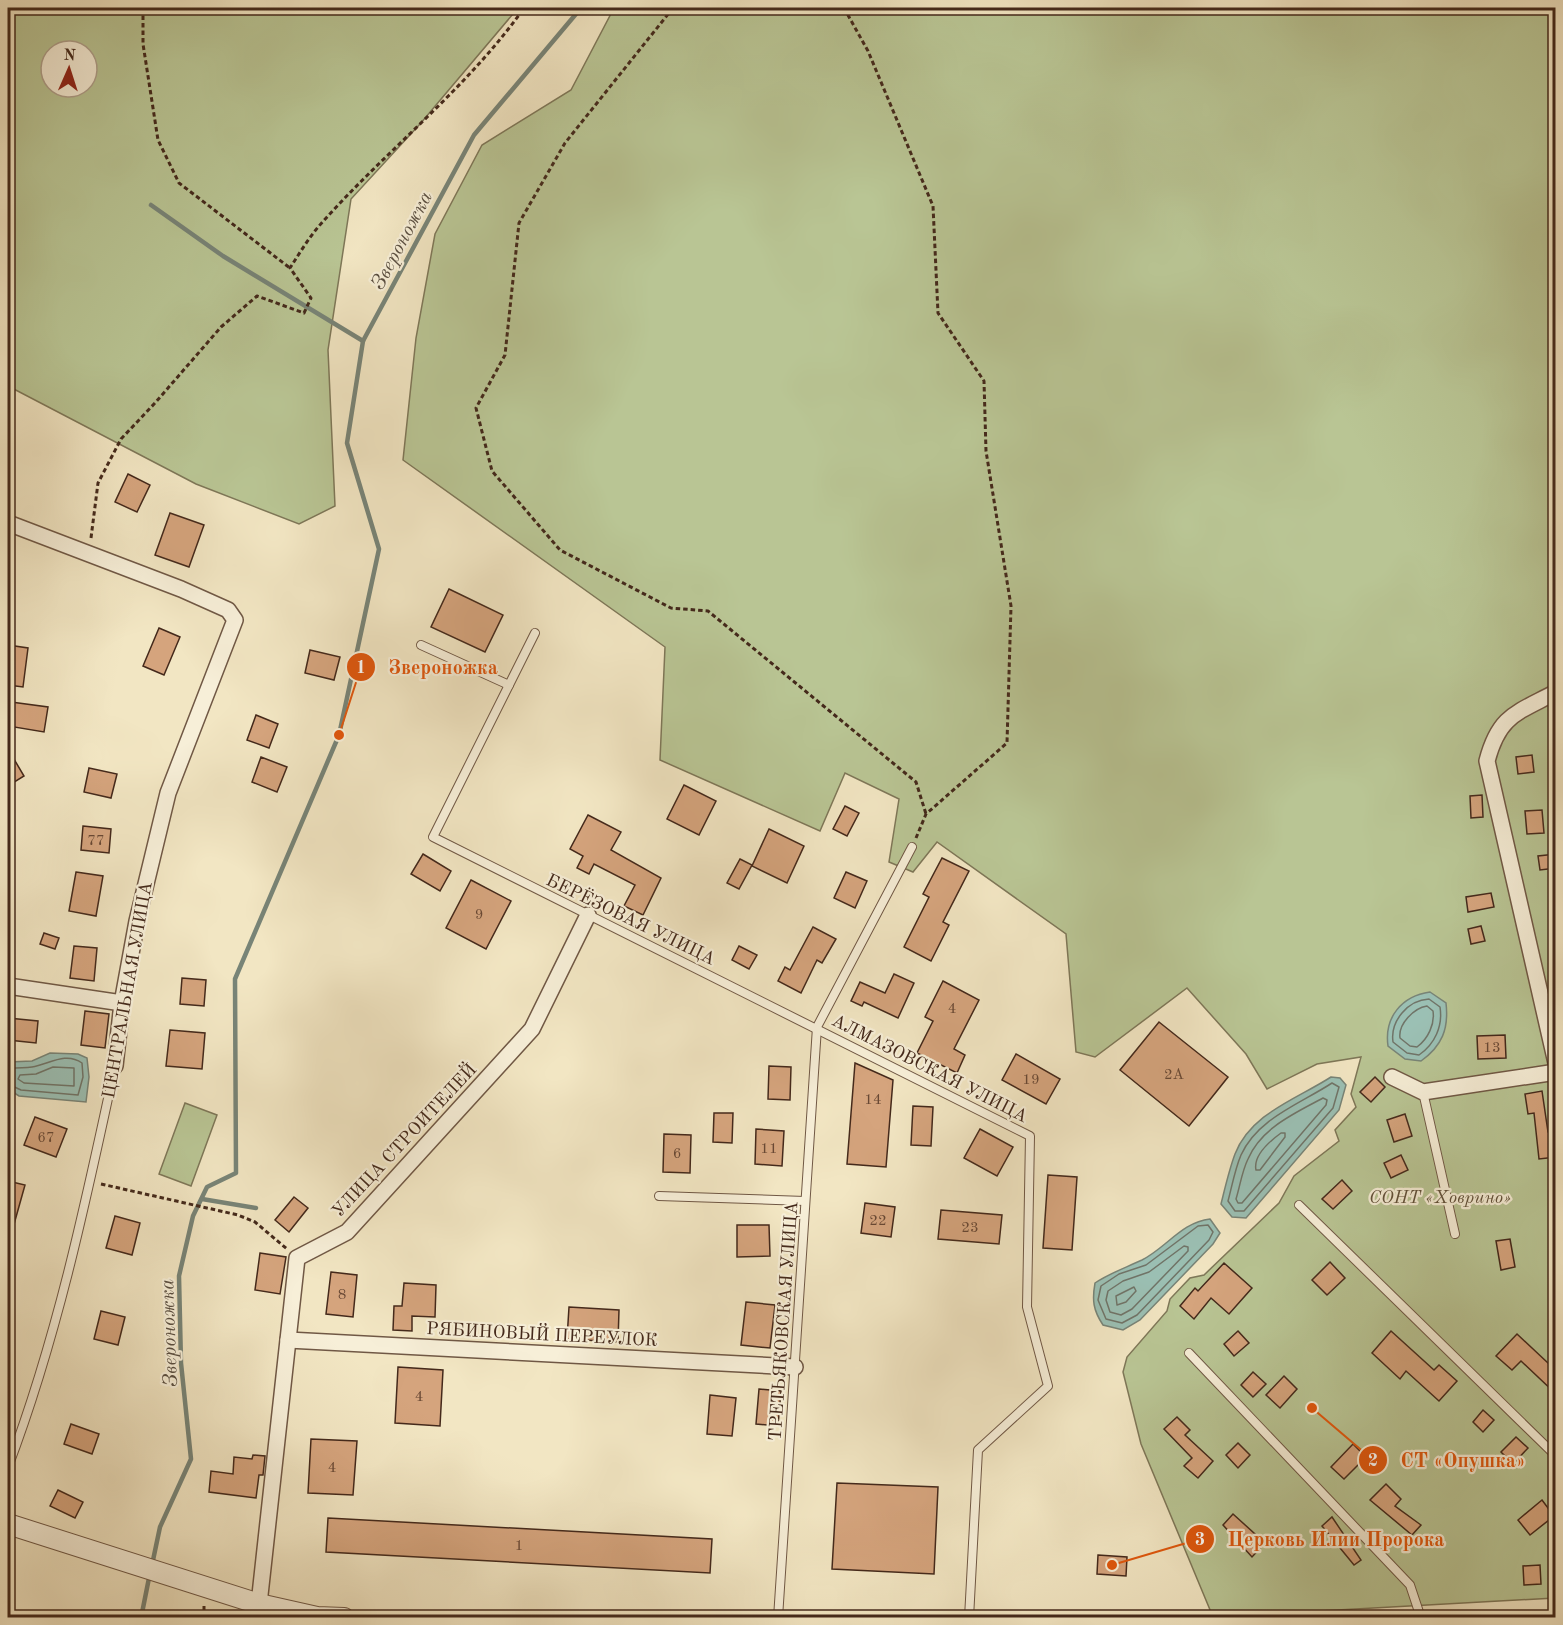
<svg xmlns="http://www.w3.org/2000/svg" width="1563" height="1625" font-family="'Old Standard TT',serif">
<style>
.green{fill:#b9c594;stroke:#7e7758;stroke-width:1.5;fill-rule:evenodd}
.water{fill:#9bc0b4;stroke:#788477;stroke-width:1.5}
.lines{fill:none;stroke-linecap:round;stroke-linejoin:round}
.shore{stroke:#707468;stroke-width:1.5}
.stream{stroke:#788477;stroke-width:4.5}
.building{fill:#d5a47d;stroke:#44291b;stroke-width:1.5}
.service-casing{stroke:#705845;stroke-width:10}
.minor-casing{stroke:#705845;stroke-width:18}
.tertiary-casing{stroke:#705845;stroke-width:22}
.path{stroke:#44291b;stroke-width:3;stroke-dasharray:4.5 3;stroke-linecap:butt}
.service{stroke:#f7efd8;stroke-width:8}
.minor{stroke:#f7efd8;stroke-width:15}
.tertiary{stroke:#f7efd8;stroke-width:20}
.labels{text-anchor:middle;stroke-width:4.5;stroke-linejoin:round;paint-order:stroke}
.number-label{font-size:15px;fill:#684834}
.street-label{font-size:18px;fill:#44291b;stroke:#f7efd8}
.park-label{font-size:18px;font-style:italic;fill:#615039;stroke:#f7efd8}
.water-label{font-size:20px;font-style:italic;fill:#5a4f41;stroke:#f7efd8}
.leader{fill:none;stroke:#e0570d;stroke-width:2}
.callout-dot{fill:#e0570d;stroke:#f7efd8;stroke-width:2}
.mark-label{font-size:18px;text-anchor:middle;font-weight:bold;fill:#fff}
.callout-label{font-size:20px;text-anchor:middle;font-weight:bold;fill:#e0570d;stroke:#f7efd8;stroke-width:4.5;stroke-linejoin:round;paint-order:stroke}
</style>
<rect width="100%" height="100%" fill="#f2e6c3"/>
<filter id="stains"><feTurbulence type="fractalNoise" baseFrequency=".00333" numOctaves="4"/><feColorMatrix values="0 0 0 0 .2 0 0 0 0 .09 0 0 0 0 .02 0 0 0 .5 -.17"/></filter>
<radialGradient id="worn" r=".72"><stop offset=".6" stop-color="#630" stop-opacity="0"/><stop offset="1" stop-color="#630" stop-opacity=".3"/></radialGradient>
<g class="green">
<path d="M8,8H518L420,124L351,199L328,350L335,506L299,524L196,484L8,386ZM51,51H87V87H51Z"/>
<polygon points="614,8 1555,8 1555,1598 1213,1617 1141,1444 1123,1372 1127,1357 1167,1311 1170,1299 1190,1278 1204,1275 1279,1203 1294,1176 1339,1141 1335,1130 1356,1107 1351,1094 1361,1057 1317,1064 1267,1089 1246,1054 1187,988 1095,1057 1076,1052 1066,934 937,842 913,872 889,862 899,799 845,773 820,831 660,760 665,647 403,460 416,338 435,234 482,145 571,90"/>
<polygon points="185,1103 217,1115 191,1186 159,1174"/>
</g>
<g class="water">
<path d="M1430,992L1446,1003C1449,1029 1442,1046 1421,1061L1405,1059L1388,1046C1384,1017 1402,996 1430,992Z"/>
<polygon points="50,1053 78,1054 87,1058 89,1077 86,1102 19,1096 8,1089 8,1062 32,1061"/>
<path d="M1331,1077L1340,1078L1346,1085L1339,1110L1246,1218L1232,1217L1221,1204C1225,1188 1229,1170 1235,1154C1251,1113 1297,1099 1331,1077Z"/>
<path d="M1210,1219L1220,1233L1213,1244L1140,1320L1123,1330L1103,1325C1093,1310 1092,1300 1095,1283C1110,1273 1125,1268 1142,1260C1166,1248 1182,1222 1210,1219Z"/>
</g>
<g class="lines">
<g class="shore">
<path d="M1429,999L1440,1007C1443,1026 1435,1044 1419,1055L1407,1053L1393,1042C1390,1021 1408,1000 1429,999Z"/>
<path d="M1427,1006L1433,1011C1435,1024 1428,1039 1417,1047L1410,1046L1400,1038C1398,1024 1414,1008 1427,1006Z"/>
<polygon points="53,1067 74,1068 74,1086 24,1083 18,1079 20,1075 36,1074"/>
<path d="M8,1068C15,1068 24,1068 32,1067C48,1065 65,1051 82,1063L83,1077L78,1095L21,1090L8,1084"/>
<path d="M1332,1083L1339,1087L1333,1108L1244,1211H1235L1228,1201C1232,1186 1235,1169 1241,1155C1258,1118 1300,1104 1332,1083Z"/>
<path d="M1323,1098L1327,1100L1326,1105L1242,1203H1238L1236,1199C1240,1186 1242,1171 1248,1159C1261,1128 1295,1113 1323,1098Z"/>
<path d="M1281,1133H1285V1137L1260,1170H1256C1253,1156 1270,1141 1281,1133Z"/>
<polygon points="1208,1225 1213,1232 1209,1240 1137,1315 1122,1323 1106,1319 1098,1300 1101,1286 1119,1274 1146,1265 1198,1226"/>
<polygon points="1184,1246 1188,1247 1188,1251 1132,1309 1121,1315 1110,1312 1106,1300 1108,1291 1123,1281 1149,1272"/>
<polygon points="1134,1287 1136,1291 1126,1302 1117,1305 1116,1296"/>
</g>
<g class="stream">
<polyline points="151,205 223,256 363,341"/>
<polyline points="202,1199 256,1208"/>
<polyline points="152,1565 160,1527 191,1459 181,1363 179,1276 193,1216 207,1187 236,1173 235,979 339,735 379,549 347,443 363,341 474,135 581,8"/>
<polyline points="141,1618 150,1573"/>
</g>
</g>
<g class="building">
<polygon points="128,474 150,485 137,512 115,502"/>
<polygon points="170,513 204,525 189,567 155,555"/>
<polygon points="449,589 503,615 485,652 431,627"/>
<polygon points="159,628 180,637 164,675 143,666"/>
<polygon points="8,645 28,648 23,687 8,685"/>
<polygon points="310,650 340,657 334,680 305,673"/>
<polygon points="11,702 48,707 44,732 8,726"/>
<polygon points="256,715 278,724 269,748 247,740"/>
<polygon points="8,749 24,776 8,786"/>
<polygon points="1532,755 1534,772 1518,774 1516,757"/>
<polygon points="261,757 287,767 277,792 252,782"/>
<polygon points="89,768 117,774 111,798 84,792"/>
<polygon points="684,785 716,801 699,835 667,819"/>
<polygon points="1482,795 1483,817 1471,818 1470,796"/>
<polygon points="845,806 859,813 847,836 833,829"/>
<polygon points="1542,810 1544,833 1527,834 1525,811"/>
<polygon points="588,815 621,832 611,850 661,878 643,915 624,906 635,885 594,864 589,874 577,868 583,856 570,849"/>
<polygon points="83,826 111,829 109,853 81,850"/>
<polygon points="769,829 804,846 787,883 752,866"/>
<polygon points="423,854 451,871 440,891 411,874"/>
<polygon points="1556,854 1556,868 1540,870 1538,856"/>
<polygon points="942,858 969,871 943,922 949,925 931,961 904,947 929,897 923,894"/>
<polygon points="740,859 752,865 739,889 727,883"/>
<polygon points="76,872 103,876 96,916 69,911"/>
<polygon points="846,872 867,881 855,908 834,898"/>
<polygon points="471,880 511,901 486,949 446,928"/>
<polygon points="1491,893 1494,907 1468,912 1466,897"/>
<polygon points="1481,926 1485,941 1471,944 1468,929"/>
<polygon points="813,927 836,939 822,963 817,960 801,993 778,981 785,967 790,970"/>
<polygon points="44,933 59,938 55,949 40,944"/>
<polygon points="74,946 97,948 94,981 70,978"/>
<polygon points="739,946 757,955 749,969 732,960"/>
<polygon points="894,974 914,983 898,1018 864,1002 862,1006 851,1001 860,982 885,993"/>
<polygon points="182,978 206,980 204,1006 180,1004"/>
<polygon points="943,981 979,1000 954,1049 965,1055 957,1073 917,1053 933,1021 925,1017"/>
<polygon points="85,1011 109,1014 105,1048 81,1045"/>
<polygon points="8,1018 38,1021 36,1043 8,1040"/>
<polygon points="1159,1022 1228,1077 1189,1126 1120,1070"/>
<polygon points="170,1030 205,1033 202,1069 166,1066"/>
<polygon points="1505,1035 1506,1058 1478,1059 1477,1036"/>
<polygon points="1016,1054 1060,1079 1046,1104 1002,1080"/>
<polygon points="855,1063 893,1080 886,1167 847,1164"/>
<polygon points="769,1066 791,1067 790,1100 768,1099"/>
<polygon points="1375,1077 1385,1087 1371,1102 1360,1092"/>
<polygon points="1542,1091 1548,1132 1555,1131 1556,1157 1539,1159 1534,1113 1528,1114 1525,1094"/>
<polygon points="913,1106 933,1107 931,1146 911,1145"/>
<polygon points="714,1113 733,1113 732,1143 713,1142"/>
<polygon points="1405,1114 1412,1136 1394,1142 1387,1120"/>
<polygon points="35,1117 67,1129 56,1157 24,1145"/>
<polygon points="756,1129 784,1131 782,1166 755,1164"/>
<polygon points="980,1129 1013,1147 997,1176 964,1158"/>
<polygon points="664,1134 691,1135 690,1173 663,1172"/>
<polygon points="1401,1155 1408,1170 1391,1178 1384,1163"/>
<polygon points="1048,1175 1077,1177 1072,1250 1043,1248"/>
<polygon points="1342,1180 1352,1191 1333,1209 1322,1199"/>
<polygon points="8,1181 25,1185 11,1235 8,1234"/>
<polygon points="294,1197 308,1208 289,1232 275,1220"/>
<polygon points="865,1203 895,1207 891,1237 861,1233"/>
<polygon points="941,1210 1002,1215 999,1244 938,1239"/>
<polygon points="115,1216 140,1223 132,1255 106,1248"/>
<polygon points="737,1225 769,1225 770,1256 737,1257"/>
<polygon points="1510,1239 1515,1267 1501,1270 1496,1241"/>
<polygon points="260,1253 286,1257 280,1294 255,1290"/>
<polygon points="1330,1262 1345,1278 1327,1295 1312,1280"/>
<polygon points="1224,1263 1252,1288 1229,1314 1211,1298 1194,1319 1180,1306 1195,1288 1198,1291"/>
<polygon points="331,1272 357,1275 353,1317 326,1314"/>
<polygon points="404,1283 436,1285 435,1317 412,1316 412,1331 393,1330 394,1306 402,1306"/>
<polygon points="746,1302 775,1305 770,1348 741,1345"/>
<polygon points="569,1307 619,1310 618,1342 567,1339"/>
<polygon points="101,1311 125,1317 118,1345 94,1339"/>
<polygon points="1238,1331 1249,1343 1234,1356 1224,1344"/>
<polygon points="1391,1331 1434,1370 1439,1365 1457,1381 1439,1401 1406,1371 1400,1379 1372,1353"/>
<polygon points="1517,1334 1548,1363 1556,1355 1556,1394 1521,1361 1512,1370 1496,1356"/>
<polygon points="398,1367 443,1370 440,1426 395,1423"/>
<polygon points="1253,1372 1266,1384 1253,1397 1241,1385"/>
<polygon points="1284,1376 1297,1389 1280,1408 1266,1395"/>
<polygon points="759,1389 781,1391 778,1426 756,1424"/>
<polygon points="710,1395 736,1398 732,1436 707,1434"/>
<polygon points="1483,1410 1494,1420 1483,1432 1473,1422"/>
<polygon points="1177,1417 1190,1430 1185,1435 1213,1461 1198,1478 1184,1466 1192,1458 1164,1429"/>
<polygon points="71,1424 99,1434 92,1454 64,1444"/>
<polygon points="1516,1437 1528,1448 1513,1464 1501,1452"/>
<polygon points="311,1439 357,1441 353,1495 308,1493"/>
<polygon points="1238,1443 1250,1455 1238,1468 1226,1455"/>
<polygon points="1353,1444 1366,1457 1344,1479 1331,1467"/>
<polygon points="253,1455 265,1456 263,1475 259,1475 256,1498 209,1492 211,1471 233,1474 234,1457 252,1459"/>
<polygon points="837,1483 938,1487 934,1574 832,1569"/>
<polygon points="1386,1484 1401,1499 1395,1506 1421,1525 1412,1535 1370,1500"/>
<polygon points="58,1490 83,1502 75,1518 50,1506"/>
<polygon points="1542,1500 1554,1516 1530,1535 1518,1520"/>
<polygon points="1233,1514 1265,1543 1252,1557 1223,1525"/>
<polygon points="1332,1517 1361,1560 1354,1565 1322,1526"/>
<polygon points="328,1518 712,1539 710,1573 326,1552"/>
<polygon points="1098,1555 1127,1557 1126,1576 1097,1574"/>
<polygon points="1540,1565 1541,1584 1524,1585 1523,1566"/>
</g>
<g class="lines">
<defs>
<g id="service">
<polyline points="535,633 433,837 1030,1136 1027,1307 1048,1386 978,1450 969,1618"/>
<polyline points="421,645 509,685"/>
<polyline points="1423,1092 1455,1234"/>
<polyline points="659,1196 805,1201"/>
<polyline points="1299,1205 1556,1456"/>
<polyline points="1189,1353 1410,1585 1421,1618"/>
<path d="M8,1467C57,1338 86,1201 115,1066"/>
<polyline points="778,1618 817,1027 912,847"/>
</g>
<g id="minor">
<polyline points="8,523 181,589 228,610 235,620 168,793 137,921 122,1003 115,1066"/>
<path d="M1556,692C1517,713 1499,715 1487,761L1556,1063"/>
<polyline points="8,986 122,1003"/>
<polyline points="1392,1077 1423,1092 1556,1072"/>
<polyline points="288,1340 795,1367"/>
<polyline points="259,1604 297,1258 347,1232 532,1029 588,915"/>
</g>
<polyline id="tertiary" points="8,1524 259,1604 317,1617 344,1618"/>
</defs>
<use href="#service" class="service-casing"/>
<use href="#minor" class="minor-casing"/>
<use href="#tertiary" class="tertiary-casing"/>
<g class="path">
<polyline points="143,8 143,44 158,140 179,183 290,268"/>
<polyline points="673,8 565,143 519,223 505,355 476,408 492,471 560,550 671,608 708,611 916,782 926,814"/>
<polyline points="844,8 868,51 933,206 938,313 984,381 986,451 1011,606 1007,743 926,814 916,838"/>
<path d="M91,538L98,483L121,439L155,403L221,327L257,296L304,313L311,298L290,268C299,254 308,239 319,226C384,152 467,89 524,8"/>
<polyline points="101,1184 238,1215 255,1222 287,1249"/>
<polyline points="204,1618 204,1603"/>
</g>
<use href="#service" class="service"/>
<use href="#minor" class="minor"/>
<use href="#tertiary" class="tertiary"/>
</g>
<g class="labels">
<g class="number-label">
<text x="96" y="845">77</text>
<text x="479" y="919">9</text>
<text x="952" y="1013">4</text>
<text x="1492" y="1052">13</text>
<text x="1174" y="1079">2А</text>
<text x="1031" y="1084">19</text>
<text x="873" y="1104">14</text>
<text x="46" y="1142">67</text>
<text x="769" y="1153">11</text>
<text x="677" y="1158">6</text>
<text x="878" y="1225">22</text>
<text x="970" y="1232">23</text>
<text x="342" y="1299">8</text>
<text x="419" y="1401">4</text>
<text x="332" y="1472">4</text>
<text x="519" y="1550">1</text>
</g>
<g class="street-label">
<text transform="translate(631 919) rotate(26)" y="6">БЕРЁЗОВАЯ УЛИЦА</text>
<text transform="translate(127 990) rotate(-80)" y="6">ЦЕНТРАЛЬНАЯ УЛИЦА</text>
<text transform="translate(930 1068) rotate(27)" y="6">АЛМАЗОВСКАЯ УЛИЦА</text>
<text transform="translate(404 1140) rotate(-47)" y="6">УЛИЦА СТРОИТЕЛЕЙ</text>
<text transform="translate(783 1321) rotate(-86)" y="6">ТРЕТЬЯКОВСКАЯ УЛИЦА</text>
<text transform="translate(542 1334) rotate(3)" y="6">РЯБИНОВЫЙ ПЕРЕУЛОК</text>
</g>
<g class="park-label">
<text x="1440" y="1203">СОНТ «Ховрино»</text>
</g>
<g class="water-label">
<text transform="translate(401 240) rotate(-62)" y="7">Звероножка</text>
<text transform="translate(168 1333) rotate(-92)" y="7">Звероножка</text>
</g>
</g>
<path class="leader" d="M339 735L361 667M1312 1408L1373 1460M1112 1565L1200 1539"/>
<g class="callout-dot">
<circle cx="339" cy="735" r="6"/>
<circle cx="1312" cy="1408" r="6"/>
<circle cx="1112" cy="1565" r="6"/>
<circle cx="361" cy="667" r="15"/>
<circle cx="1373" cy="1460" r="15"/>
<circle cx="1200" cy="1539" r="15"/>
</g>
<g class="mark-label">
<text x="361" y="673">1</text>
<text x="1373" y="1466">2</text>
<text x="1200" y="1545">3</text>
</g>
<g class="callout-label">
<text x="443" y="674">Звероножка</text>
<text x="1463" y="1467">СТ «Опушка»</text>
<text x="1336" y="1546">Церковь Илии Пророка</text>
</g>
<rect width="1563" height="1625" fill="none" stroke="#f2e6c3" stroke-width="30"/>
<rect x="9" y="9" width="1545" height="1607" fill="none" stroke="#44291b" stroke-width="3"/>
<rect x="15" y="15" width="1533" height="1595" fill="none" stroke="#44291b" stroke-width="1.5"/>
<g transform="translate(69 69) rotate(3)"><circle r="28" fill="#f7efd8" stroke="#afa08c" stroke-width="1.5"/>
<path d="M0-4.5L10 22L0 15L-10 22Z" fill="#8f2418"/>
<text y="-9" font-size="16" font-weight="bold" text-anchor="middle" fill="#44291b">N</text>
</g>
<rect width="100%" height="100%" filter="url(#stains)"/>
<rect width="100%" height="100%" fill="url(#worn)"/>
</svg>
